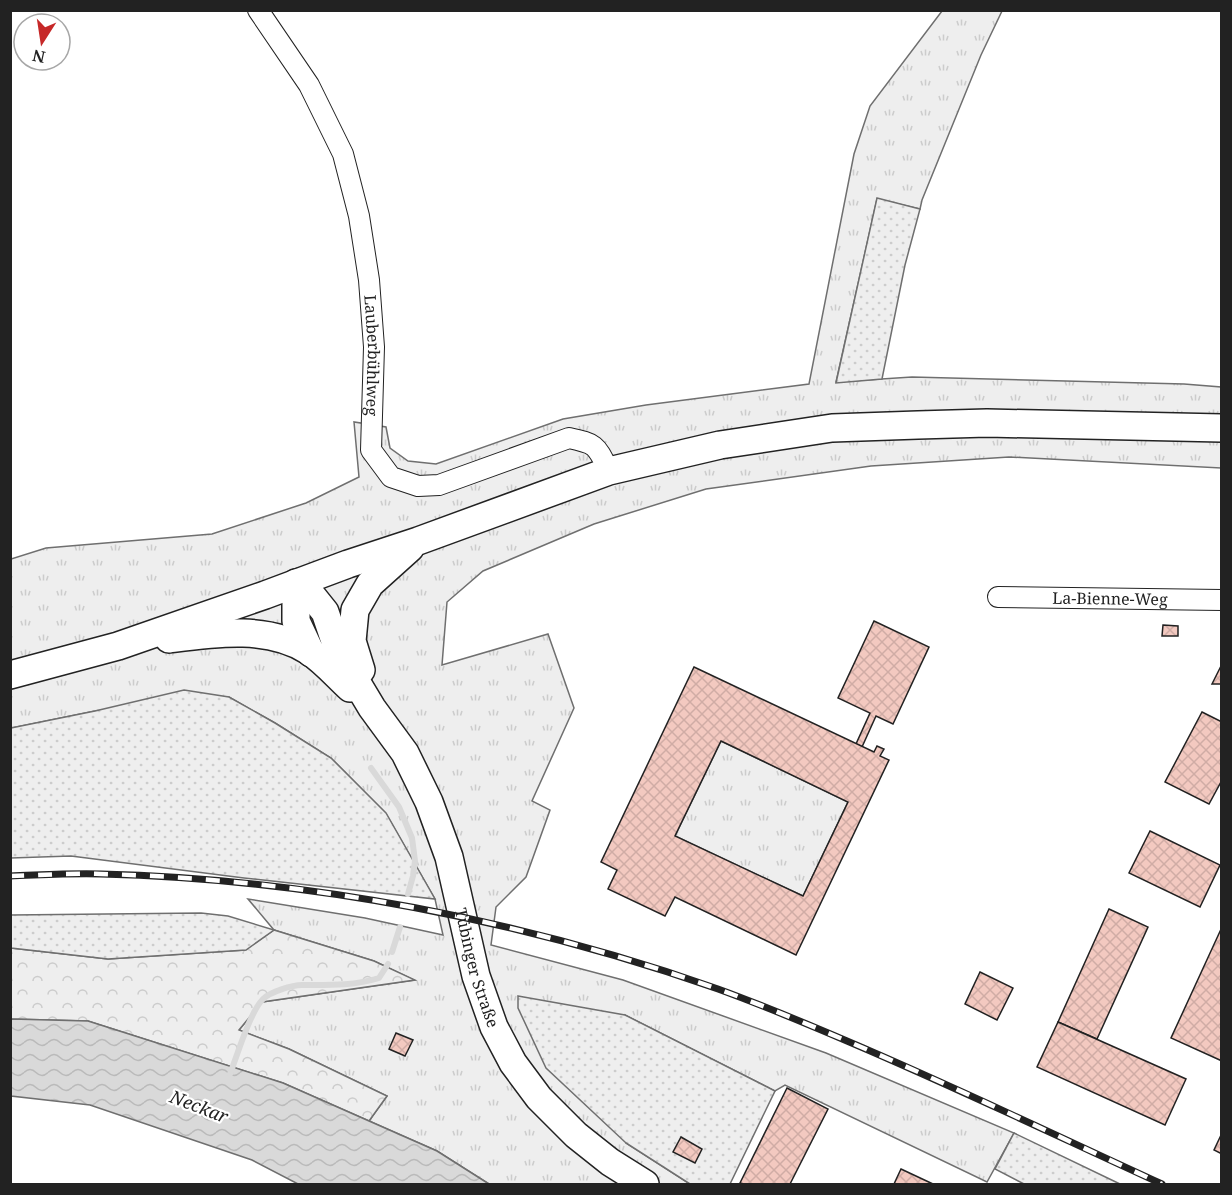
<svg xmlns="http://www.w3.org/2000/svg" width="1232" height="1195" font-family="'Noto Serif',serif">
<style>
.grass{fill:url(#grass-tufts);stroke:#6f6f6f;stroke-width:1.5}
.forest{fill:url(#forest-crowns);stroke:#6f6f6f;stroke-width:1.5}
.garden{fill:url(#garden-dots);stroke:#6f6f6f;stroke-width:1.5}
.water{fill:url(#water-waves);stroke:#6f6f6f;stroke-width:1.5}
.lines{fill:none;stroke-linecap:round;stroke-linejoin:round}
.stream{stroke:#d9d9d9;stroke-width:6}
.building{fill:url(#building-cross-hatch);stroke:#222;stroke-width:1.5;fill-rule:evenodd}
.street-casing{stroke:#222;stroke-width:22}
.secondary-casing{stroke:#222;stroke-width:30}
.street{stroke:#fff;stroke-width:20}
.secondary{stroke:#fff;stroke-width:27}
.rail-casing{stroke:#222;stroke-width:7}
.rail{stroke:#fff;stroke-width:4.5;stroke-dasharray:14;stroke-linecap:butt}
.labels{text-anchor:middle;stroke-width:4.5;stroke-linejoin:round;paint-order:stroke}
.street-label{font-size:16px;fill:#222;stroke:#fff}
.water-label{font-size:18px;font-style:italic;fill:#222;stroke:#fff}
</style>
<defs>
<pattern id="grass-tufts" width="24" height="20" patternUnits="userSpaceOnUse" patternTransform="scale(1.5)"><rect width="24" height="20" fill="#eee"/><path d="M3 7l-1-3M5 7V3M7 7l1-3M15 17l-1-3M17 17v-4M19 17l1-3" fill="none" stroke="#ccc"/></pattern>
<pattern id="forest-crowns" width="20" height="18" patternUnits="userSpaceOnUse" patternTransform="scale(1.5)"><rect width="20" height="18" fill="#eee"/><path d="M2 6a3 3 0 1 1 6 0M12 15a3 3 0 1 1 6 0" fill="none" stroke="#ccc"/></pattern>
<pattern id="garden-dots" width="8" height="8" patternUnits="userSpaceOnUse" patternTransform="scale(1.5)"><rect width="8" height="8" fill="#eee"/><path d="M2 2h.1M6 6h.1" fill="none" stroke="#ccc" stroke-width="1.8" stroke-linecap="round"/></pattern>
<pattern id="water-waves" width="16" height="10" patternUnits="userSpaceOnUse" patternTransform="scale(1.5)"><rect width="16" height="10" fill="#d9d9d9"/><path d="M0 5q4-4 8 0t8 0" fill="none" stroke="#bababa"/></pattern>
<pattern id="building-cross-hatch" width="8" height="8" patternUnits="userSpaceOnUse" patternTransform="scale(1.5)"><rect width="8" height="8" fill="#f3c9c0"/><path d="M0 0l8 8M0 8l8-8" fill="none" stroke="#d0aca5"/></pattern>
</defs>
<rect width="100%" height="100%" fill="#fff"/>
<g class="grass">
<polygon points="942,11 1002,11 981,55 922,200 920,209 877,199 836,382 912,377 1184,384 1221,387 1221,468 1009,457 871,466 706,489 594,524 483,571 447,602 442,665 548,634 574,708 532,801 550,810 526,877 496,907 491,945 623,980 826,1053 1014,1133 987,1182 785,1085 775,1091 625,1015 626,1143 690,1184 489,1184 437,1151 369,1121 387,1096 289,1049 239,1030 262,1002 414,980 374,961 274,930 248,899 365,918 443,935 435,899 386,814 331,758 275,723 229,697 95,711 11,728 11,559 46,548 212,534 306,503 359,477 354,422 386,427 390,448 408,461 436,464 563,419 646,405 809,384 854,154 870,106"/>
<polygon points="721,741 848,802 803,896 675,836"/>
</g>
<polygon class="forest" points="274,930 374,961 415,980 262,1002 239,1030 289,1049 387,1096 369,1121 283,1083 88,1021 11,1019 11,948 108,959 245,950"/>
<g class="garden">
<polygon points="877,198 920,209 905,265 882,379 836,383"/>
<polygon points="184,690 229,697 275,723 331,758 386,813 435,899 244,878 71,856 11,858 11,728 95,711"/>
<polygon points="201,913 228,916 274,930 246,950 108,959 11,948 11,915"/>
<polygon points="518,996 625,1015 775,1091 730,1184 690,1184 626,1143 546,1068 518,1008"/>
<polygon points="1014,1133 1120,1184 1024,1184 995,1169"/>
</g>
<polygon class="water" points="11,1019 88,1021 283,1083 437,1151 489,1184 298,1184 252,1160 90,1105 11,1096"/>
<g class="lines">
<g class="stream">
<polyline points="371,768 399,807 412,838 415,861 413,876 408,894"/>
<polyline points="392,952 400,927"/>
<path d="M230,1074C237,1056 250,1012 263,999C270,992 292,985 302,985C328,985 354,986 379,978L388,964"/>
</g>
</g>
<g class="building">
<polygon points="874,621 929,647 893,724 876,716 862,747 856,744 870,713 838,698"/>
<polygon points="1163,625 1178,626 1178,636 1162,636"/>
<polygon points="1222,664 1222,684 1212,684"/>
<path d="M694,667L874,752L877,746L884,749L880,756L889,760L796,955L675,897L665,916L608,889L617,870L601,862ZM721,741L848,802L803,896L675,836Z"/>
<polygon points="1202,712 1222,722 1222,780 1209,804 1165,782"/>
<polygon points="1150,831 1220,865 1200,907 1129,873"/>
<polygon points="1109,909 1148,927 1097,1039 1058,1022"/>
<polygon points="1222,927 1222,1061 1171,1038"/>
<polygon points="980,972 1013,988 997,1020 965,1004"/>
<polygon points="1058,1022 1186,1079 1165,1125 1037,1067"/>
<polygon points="396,1033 413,1040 405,1056 389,1049"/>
<polygon points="787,1088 828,1109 790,1184 744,1184 740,1183"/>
<polygon points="1222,1133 1222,1154 1214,1150"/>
<polygon points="681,1137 702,1149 695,1163 673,1152"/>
<polygon points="901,1169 933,1184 894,1184"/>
</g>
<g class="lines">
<defs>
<g id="street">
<path id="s1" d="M258,10L309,85L343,154L359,216L369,280L374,347L371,450L391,477L418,486L439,485L569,438C597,444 596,445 609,471"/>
<path id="s2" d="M998,597L1222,600"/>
</g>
<g id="secondary">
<path id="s3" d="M301,582L325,612L339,653L372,708L405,753L429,802L449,857L476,976L494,1027L513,1063L539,1098L576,1135L610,1162L645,1184"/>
<polyline points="296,583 296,621 311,653"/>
<path d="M169,639C215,633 268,625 309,651C324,661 337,676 350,688"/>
<polyline points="361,670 352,641 355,610 370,584 410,548"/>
<polyline points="10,675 118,646 265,595 348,564 418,541 609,471 720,445 832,428 918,425 987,423 1222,428"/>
</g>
</defs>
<use href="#street" class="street-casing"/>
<use href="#secondary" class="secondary-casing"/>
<use href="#street" class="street"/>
<use href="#secondary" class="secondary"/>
<defs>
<path id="rail" d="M10,876C41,875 71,873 101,874C309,879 522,920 718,989C762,1005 805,1023 847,1041C953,1086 1057,1136 1162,1184"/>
</defs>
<use href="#rail" class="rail-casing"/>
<use href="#rail" class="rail"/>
</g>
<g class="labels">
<g class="street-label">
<text dy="6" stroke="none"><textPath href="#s1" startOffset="372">Lauberbühlweg</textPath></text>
<text dy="6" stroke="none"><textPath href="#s2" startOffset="112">La-Bienne-Weg</textPath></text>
<text dy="6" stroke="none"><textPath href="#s3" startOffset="429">Tübinger Straße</textPath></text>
</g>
<g class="water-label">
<text transform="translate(199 1107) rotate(21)" y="6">Neckar</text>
</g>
</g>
<rect width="1232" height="1195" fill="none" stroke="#222222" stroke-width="24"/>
<g transform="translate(42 42) rotate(192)"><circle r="28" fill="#ffffff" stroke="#a7a7a7" stroke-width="1.5"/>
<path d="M0-4.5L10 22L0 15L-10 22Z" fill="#c62828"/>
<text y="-9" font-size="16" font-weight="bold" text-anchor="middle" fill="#222222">N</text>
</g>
</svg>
